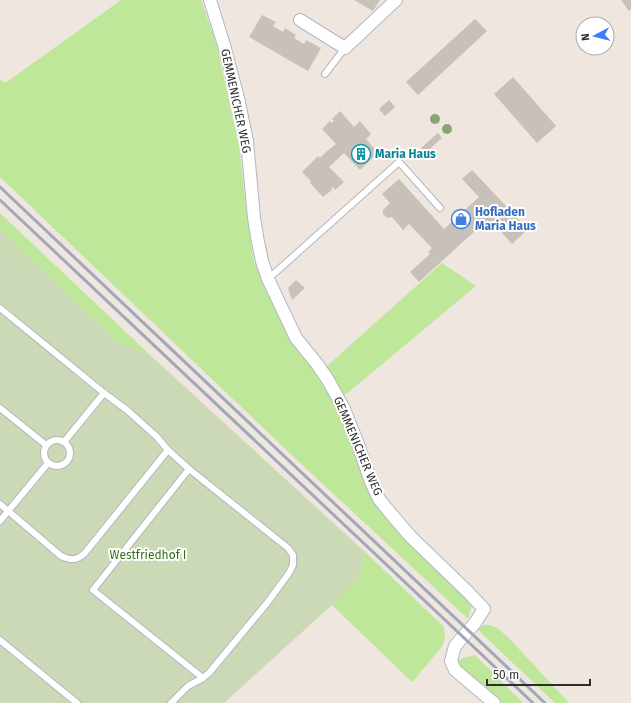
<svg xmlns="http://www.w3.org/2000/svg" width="631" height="703" font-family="'Fira Sans',sans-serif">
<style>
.green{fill:#bfe79a}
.cemetery{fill:#ccd9b6}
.building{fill:#c8c1ba}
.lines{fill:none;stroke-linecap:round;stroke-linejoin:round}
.lane-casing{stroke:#b3b7c1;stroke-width:8}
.street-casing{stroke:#b3b7c1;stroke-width:14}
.lane{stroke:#fff;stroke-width:6}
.street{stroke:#fff;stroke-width:12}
.rail{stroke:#a1a8b8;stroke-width:3}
.tree{fill:#89a572}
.labels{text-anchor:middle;stroke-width:4;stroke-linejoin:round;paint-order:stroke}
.street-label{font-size:12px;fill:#2d2d2d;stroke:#fff}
.culture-label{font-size:12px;font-weight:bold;fill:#0d838f;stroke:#fff;text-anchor:start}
.shop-label{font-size:12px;font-weight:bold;fill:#366cbe;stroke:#fff;text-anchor:start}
.park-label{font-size:12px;fill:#366f18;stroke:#fff}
</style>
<rect width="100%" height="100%" fill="#efe6df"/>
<g class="green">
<polygon points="121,0 201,0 216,42 239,145 247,217 254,262 286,330 313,368 336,407 381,509 395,529 464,593 472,605 468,619 298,461 0,177 0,79 5,83"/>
<polygon points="0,213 149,354 118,343 0,230"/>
<polygon points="442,263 476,286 344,396 326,367"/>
<polygon points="365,552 444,627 445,639 441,648 412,682 332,605 358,578"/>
<polygon points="483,625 490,625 497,628 508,637 569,703 555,703 478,630"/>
<polygon points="475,655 523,703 484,703 446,669 463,658"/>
</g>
<polygon class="cemetery" points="0,230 118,343 149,354 365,552 358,578 332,605 224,703 0,703"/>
<g class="building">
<polygon points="354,0 380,0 373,11"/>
<polygon points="621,0 631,0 631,10 629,11"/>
<polygon points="262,15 276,22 273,26 283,32 285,28 296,35 294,38 304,44 306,40 321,48 308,71 249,37"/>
<polygon points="475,19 487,31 418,95 406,82"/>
<polygon points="513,77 556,126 537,143 494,94"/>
<polygon points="389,100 395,107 385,116 379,109"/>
<polygon points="340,111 354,127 360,121 371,134 366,139 378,153 360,170 344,153 329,167 344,182 335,190 333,187 331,189 332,190 323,197 310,183 311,181 302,172 318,156 320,158 327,151 336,144 322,129 330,121 332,123 334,121 332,119"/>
<polygon points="438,133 442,138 425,153 421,148"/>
<polygon points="472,170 521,222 520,224 526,231 512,244 494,224 485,232 476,230 419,282 410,272 430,254 428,252 432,248 409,224 403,230 392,217 387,218 383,214 383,210 390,203 382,194 399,179 444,229 479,197 462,179"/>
<polygon points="296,280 305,288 292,300 288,288"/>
</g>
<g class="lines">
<defs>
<g id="lane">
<polyline points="325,74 345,48"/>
<polyline points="268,279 399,162 440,208"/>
<polyline points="0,308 104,393 127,410 157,437 168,450 189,469 288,548 293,555 293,565 289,573 267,603 209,673 203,678 188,686 171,703"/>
<polyline points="0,408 46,445"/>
<circle cx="57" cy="453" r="13"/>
<polyline points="64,442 104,393"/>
<polyline points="189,469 93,590 203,678"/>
<path d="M0,504L61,556C70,560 76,561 84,554L168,450"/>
<polyline points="0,521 48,463"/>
<polyline points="0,640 77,703"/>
</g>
<g id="street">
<polyline points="210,0 224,45 238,98 247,141 254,218 258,242 262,261 268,279 296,338 317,364 328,380 344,409 358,444 371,482 379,499 392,515 410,536 468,592 484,609 475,623 455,646 451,661 455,670 494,703"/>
<polyline points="300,20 345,48 396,0"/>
</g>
</defs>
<use href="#lane" class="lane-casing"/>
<use href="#street" class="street-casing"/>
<use href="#lane" class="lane"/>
<use href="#street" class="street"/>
<g class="rail">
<polyline points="0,187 545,703"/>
<polyline points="0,200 533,703"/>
</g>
</g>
<g class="tree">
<circle cx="435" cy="119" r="5"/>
<circle cx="447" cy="129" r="5"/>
</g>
<defs>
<symbol id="building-ring" viewBox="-11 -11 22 22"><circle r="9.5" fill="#fff" stroke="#0f9aa8" stroke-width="1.5"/><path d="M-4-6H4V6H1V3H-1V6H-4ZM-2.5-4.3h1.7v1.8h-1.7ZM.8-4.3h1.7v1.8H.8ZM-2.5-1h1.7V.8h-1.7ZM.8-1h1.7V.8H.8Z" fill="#0f9aa8"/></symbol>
<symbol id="shop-ring" viewBox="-11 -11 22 22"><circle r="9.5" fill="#fff" stroke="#3f7fe0" stroke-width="1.5"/><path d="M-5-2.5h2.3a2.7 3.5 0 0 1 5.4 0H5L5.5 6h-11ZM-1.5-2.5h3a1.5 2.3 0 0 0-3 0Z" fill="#3f7fe0"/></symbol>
</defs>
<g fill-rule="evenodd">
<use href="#building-ring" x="350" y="143" width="22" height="22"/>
<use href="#shop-ring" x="450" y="208" width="22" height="22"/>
</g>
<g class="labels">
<g class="street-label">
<text transform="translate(236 101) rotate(78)" y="4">GEMMENICHER WEG</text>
<text transform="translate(358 446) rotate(67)" y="4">GEMMENICHER WEG</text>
</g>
<g class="culture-label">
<text x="375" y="158">Maria Haus</text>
</g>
<g class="shop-label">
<text x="475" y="216">Hofladen<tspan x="475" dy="14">Maria Haus</tspan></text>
</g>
<g class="park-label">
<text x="148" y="559">Westfriedhof I</text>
</g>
</g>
<g transform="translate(595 36) rotate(263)"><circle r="19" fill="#ffffff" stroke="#ababab"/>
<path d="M0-3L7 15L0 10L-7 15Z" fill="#3c7cff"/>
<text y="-6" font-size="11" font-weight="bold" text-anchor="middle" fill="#2d2d2d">N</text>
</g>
<path d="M487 679v6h103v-6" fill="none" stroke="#2d2d2d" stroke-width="2"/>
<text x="493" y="679" font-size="12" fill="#2d2d2d" stroke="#ffffff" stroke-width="3" paint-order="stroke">50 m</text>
</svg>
